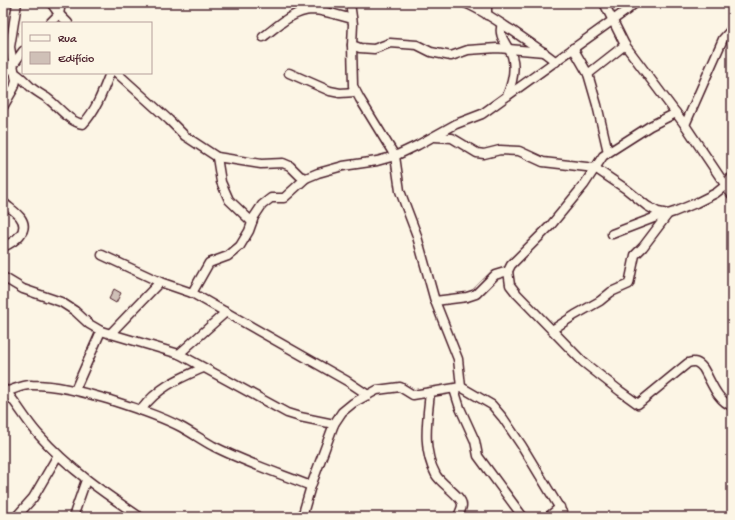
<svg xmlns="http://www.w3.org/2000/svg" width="735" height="520" font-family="'Gochi Hand',sans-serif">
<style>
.building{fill:#cfc0b7;stroke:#4a1f2b}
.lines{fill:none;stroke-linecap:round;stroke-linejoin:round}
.minor-casing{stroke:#4a1f2b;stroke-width:11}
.minor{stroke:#fcf5e5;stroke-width:8}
</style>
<rect width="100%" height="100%" fill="#fcf5e5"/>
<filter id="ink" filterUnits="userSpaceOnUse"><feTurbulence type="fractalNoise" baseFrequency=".025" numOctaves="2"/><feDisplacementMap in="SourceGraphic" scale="8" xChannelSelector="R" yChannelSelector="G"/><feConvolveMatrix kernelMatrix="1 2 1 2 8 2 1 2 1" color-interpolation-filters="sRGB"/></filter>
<g filter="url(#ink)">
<polygon class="building" points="114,289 121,293 116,303 109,299"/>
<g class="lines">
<defs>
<g id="minor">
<polyline points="51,3 59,14 68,23"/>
<polyline points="350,3 353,24 352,45 353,86 360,99 395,156 400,191 416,233 435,301 458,359 461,387"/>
<path d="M465,3C482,10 497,21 513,31C527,41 542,50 556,62"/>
<polyline points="604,3 625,45 685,125 732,195"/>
<polyline points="487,15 487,3"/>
<polyline points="50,23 59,14 61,3"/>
<path d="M502,24C497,36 508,45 512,56C516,69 512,84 507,96"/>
<path d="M263,37C278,26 292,11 312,10C322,10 342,16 352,19"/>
<polyline points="352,45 360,48 374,49 390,43 417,45 431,52 451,56 468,50 497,48 544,52"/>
<polyline points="573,48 588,74 597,105 608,152"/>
<path d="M15,73C22,77 26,83 32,88C37,92 42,95 47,98C58,106 69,122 83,124C97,109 103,91 110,73"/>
<polyline points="117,73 169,120 185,136 217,157 261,164 283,163 290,166 300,176 306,178"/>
<polyline points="289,73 330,91 340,93 356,92"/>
<polyline points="588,74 625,45"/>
<polyline points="3,75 13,65 23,51"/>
<polyline points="3,107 14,88 16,81 10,47 17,3"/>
<polyline points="685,125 723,39 732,29"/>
<polyline points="434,137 452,138 477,153 484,154 500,150 519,151 543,162 595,168 626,189 647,206 658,212 668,214 674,212 696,203 716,193 726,185 732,177"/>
<polyline points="217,157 221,182 229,200 252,222"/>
<path d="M3,202C8,207 15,211 20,217C31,231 14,242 3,247"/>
<polyline points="612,234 664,214"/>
<polyline points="102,255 160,282 192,293 347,381 368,395"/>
<path d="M508,271L510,285L517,294L583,362L620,391L638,404L688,363C695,361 698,362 703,368C711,381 717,401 732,406"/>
<polyline points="3,277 23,289 61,302 75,311 89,324 101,331 179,354 287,413 300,417 334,424"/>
<polyline points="192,293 209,263 228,256 240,246 249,231 254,217 262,205 271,198 284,198 306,178 318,173 343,166 377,161 395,156 418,145 456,124 482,114 627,10 635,3"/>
<polyline points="435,301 467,297 476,294 495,275 508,271 511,265 551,225 584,185 603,156 650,126 676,113"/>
<polyline points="552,330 575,315 600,301 611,292 629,284 635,255 643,247 668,214"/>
<polyline points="110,334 160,282"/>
<polyline points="179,354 226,312"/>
<path d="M4,389C17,403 26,421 39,435C68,468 104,493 140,517"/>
<polyline points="454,389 460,408 475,441 478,456 523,517"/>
<polyline points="75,390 101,331"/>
<path d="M3,392C13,391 22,384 32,385C58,385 82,392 107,399C132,407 158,415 181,427C192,433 202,440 213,446C244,462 278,473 311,486"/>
<path d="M430,393C427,421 422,450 436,475C441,484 462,496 462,505C462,509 459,513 458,517"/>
<path d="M141,410C158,387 178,379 203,368"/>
<polyline points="16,517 33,498 58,455"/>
<polyline points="73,517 86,480"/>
<polyline points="302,517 311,486 334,424 342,412 353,403 377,390 400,387 413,395 461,387 492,405 503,418 522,446 565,517"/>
<polyline points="548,517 560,507"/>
</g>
</defs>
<use href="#minor" class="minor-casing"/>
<use href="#minor" class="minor"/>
</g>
</g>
<rect width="735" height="520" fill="none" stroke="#fcf5e5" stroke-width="16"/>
<rect x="8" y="8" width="719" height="504" fill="none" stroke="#4a1f2b" stroke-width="1.5" filter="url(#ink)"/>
<rect x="22" y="22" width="130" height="52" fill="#fcf5e5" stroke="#b59f9b"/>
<rect x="30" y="35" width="20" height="6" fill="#fcf5e5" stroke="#b59f9b"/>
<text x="58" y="42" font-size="12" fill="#4a1f2b">Rua</text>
<rect x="30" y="52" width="20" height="12" fill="#cfc0b7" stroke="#b59f9b"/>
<text x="58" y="62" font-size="12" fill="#4a1f2b">Edifício</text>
</svg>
